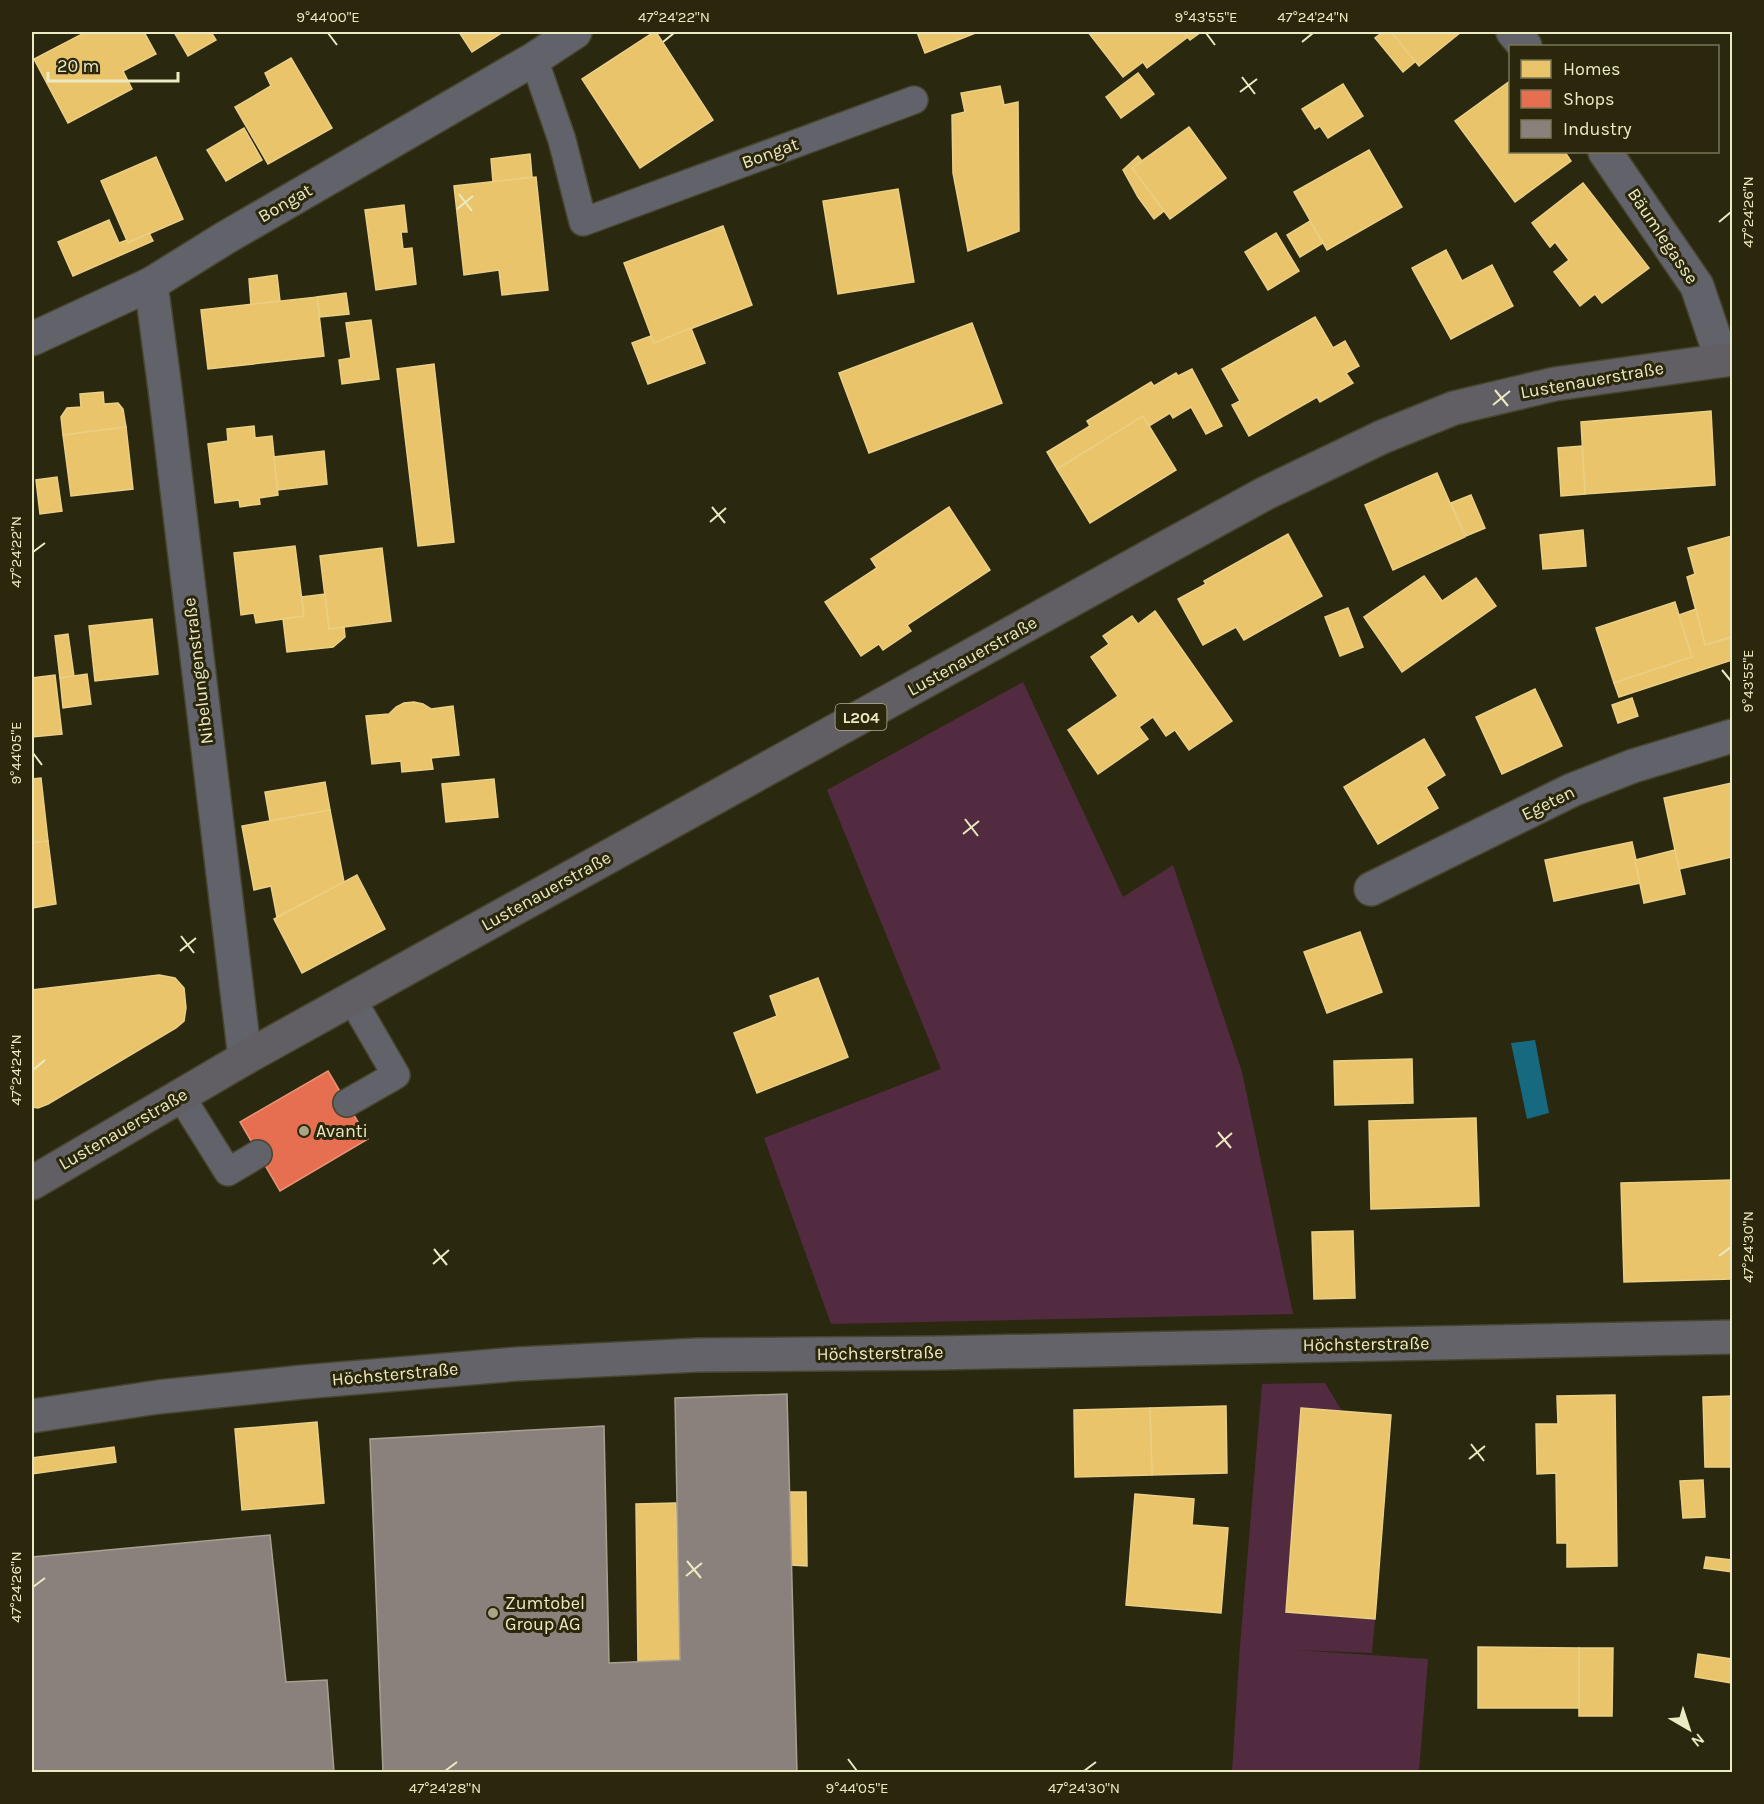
<svg xmlns="http://www.w3.org/2000/svg" width="1764" height="1804" font-family="Karla,sans-serif">
<style>
.green{fill:#532b40}
.water{fill:#16697f}
.homes{fill:#e9c46a;stroke:#eacf84;stroke-width:1.5}
.shops{fill:#e76f51;stroke:#e89473;stroke-width:1.5}
.industry{fill:#8a817c;stroke:#a7a091;stroke-width:1.5}
.lines{fill:none;stroke-linecap:round;stroke-linejoin:round}
.lane-casing{stroke:#47452e;stroke-width:30}
.street-casing{stroke:#47452e;stroke-width:36}
.secondary-casing{stroke:#47452e;stroke-width:36}
.primary-casing{stroke:#47452e;stroke-width:36}
.lane{stroke:#62626b;stroke-width:27}
.street{stroke:#62626b;stroke-width:33}
.secondary{stroke:#636369;stroke-width:33}
.primary{stroke:#615f63;stroke-width:33}
.ticks{fill:none;stroke:#eceac2;stroke-width:2}
.poi-dot{fill:#a8a683;stroke:#2a270d;stroke-width:2}
.labels{text-anchor:middle;stroke-width:6;stroke-linejoin:round;paint-order:stroke}
.shield{fill:#2a270d;stroke:#b2b08c;stroke-width:1.5}
.shield-label{font-size:16px;font-weight:bold;fill:#eceac2}
.street-label{font-size:18px;fill:#eceac2;stroke:#2a270d}
.poi-label{font-size:18px;fill:#eceac2;stroke:#2a270d;text-anchor:start}
.neatline{fill:none;stroke:#eceac2;stroke-width:2}
.ticks-label{font-size:15px;text-anchor:middle;fill:#eceac2}
</style>
<rect width="100%" height="100%" fill="#2a280f"/>
<g class="green">
<polygon points="1023,682 1123,897 1173,865 1242,1072 1293,1314 831,1324 764,1138 941,1069 827,790"/>
<polygon points="1325,1383 1342,1411 1301,1409 1286,1612 1375,1619 1372,1653 1296,1650 1428,1659 1419,1772 1232,1772 1240,1646 1262,1384"/>
</g>
<polygon class="water" points="1535,1040 1549,1113 1527,1119 1511,1043"/>
<g class="homes">
<polygon points="86,32 144,32 156,54 123,71 132,89 68,123 34,59"/>
<polygon points="174,32 211,32 216,40 188,56"/>
<polygon points="459,32 503,32 472,52"/>
<polygon points="654,32 656,32 713,120 640,168 582,79"/>
<polygon points="917,32 978,32 925,53"/>
<polygon points="1088,32 1183,32 1188,37 1147,68 1143,62 1123,77"/>
<polygon points="1183,32 1201,32 1190,40"/>
<polygon points="1383,32 1391,32 1416,61 1403,72 1375,38"/>
<polygon points="1391,32 1461,32 1419,66"/>
<polygon points="291,58 332,128 268,164 235,107 271,86 265,73"/>
<polygon points="1138,73 1154,94 1121,118 1106,97"/>
<polygon points="1510,81 1510,152 1565,152 1571,161 1515,202 1455,121"/>
<polygon points="1343,84 1363,116 1328,138 1320,126 1315,129 1302,109"/>
<polygon points="1000,86 1004,105 1018,102 1019,231 968,251 953,173 952,115 965,112 961,93"/>
<polygon points="1189,127 1226,178 1170,219 1132,168"/>
<polygon points="244,128 262,160 226,181 207,150"/>
<polygon points="1369,150 1402,207 1327,250 1294,192"/>
<polygon points="530,154 532,177 493,182 491,159"/>
<polygon points="1138,156 1142,161 1132,168 1164,211 1154,219 1138,197 1123,170"/>
<polygon points="156,157 183,219 128,243 101,181"/>
<polygon points="536,177 548,290 502,295 499,270 464,275 454,186"/>
<polygon points="1583,183 1649,268 1602,303 1595,294 1580,306 1554,272 1569,260 1555,242 1550,247 1532,223"/>
<polygon points="898,189 914,282 838,294 823,201"/>
<polygon points="404,205 407,232 401,232 403,249 412,248 416,284 376,290 365,210"/>
<polygon points="109,220 119,243 127,240 128,243 149,233 153,241 73,276 58,242"/>
<polygon points="1310,221 1323,243 1300,257 1287,235"/>
<polygon points="723,226 752,305 654,343 624,263"/>
<polygon points="1276,233 1299,271 1268,290 1245,252"/>
<polygon points="1446,250 1462,281 1492,265 1513,306 1451,339 1412,268"/>
<polygon points="277,275 280,301 251,305 249,279"/>
<polygon points="346,293 349,314 320,317 317,297"/>
<polygon points="317,297 324,356 208,369 201,310"/>
<polygon points="1315,317 1333,348 1345,341 1359,366 1346,373 1353,383 1320,402 1317,397 1249,436 1232,405 1240,401 1222,369"/>
<polygon points="371,320 379,379 342,384 339,360 351,358 346,323"/>
<polygon points="972,323 1002,403 869,453 839,373"/>
<polygon points="691,328 705,363 648,384 632,343 651,336 654,343"/>
<polygon points="434,364 454,542 418,546 397,369"/>
<polygon points="1192,369 1222,426 1206,434 1191,407 1173,418 1170,413 1149,426 1143,416 1057,469 1047,452 1090,426 1087,421 1151,382 1154,386 1176,373 1178,376"/>
<polygon points="103,392 104,404 118,403 123,409 126,427 63,435 61,417 67,408 81,407 80,394"/>
<polygon points="1711,411 1715,485 1585,494 1581,422"/>
<polygon points="1143,416 1176,470 1090,523 1057,469"/>
<polygon points="254,426 255,438 272,436 278,495 259,498 260,504 240,507 239,500 215,503 208,444 228,441 227,429"/>
<polygon points="126,427 133,489 71,496 63,435"/>
<polygon points="1582,446 1585,494 1561,496 1558,448"/>
<polygon points="324,451 327,484 278,490 274,457"/>
<polygon points="1437,473 1465,537 1393,570 1365,505"/>
<polygon points="57,477 62,511 40,514 36,480"/>
<polygon points="1471,495 1485,528 1466,536 1451,503"/>
<polygon points="949,507 990,570 907,625 911,631 883,650 879,644 861,656 825,602 877,568 871,559"/>
<polygon points="1583,530 1586,566 1543,569 1540,535"/>
<polygon points="1288,534 1322,596 1244,640 1236,627 1203,645 1178,599 1206,584 1204,581"/>
<polygon points="1732,536 1732,637 1705,645 1687,577 1695,574 1688,548"/>
<polygon points="295,546 304,616 256,623 254,613 241,615 234,553"/>
<polygon points="382,548 391,621 329,629 320,556"/>
<polygon points="1424,576 1442,601 1476,578 1496,606 1402,672 1364,617"/>
<polygon points="325,594 329,629 344,627 345,637 333,647 287,652 283,619 304,616 302,597"/>
<polygon points="1675,602 1692,657 1614,683 1596,628"/>
<polygon points="1348,608 1363,647 1340,656 1325,617"/>
<polygon points="1696,609 1705,645 1732,637 1732,660 1619,697 1614,683 1692,657 1679,615"/>
<polygon points="1155,611 1232,721 1189,750 1175,730 1166,736 1153,717 1139,727 1148,739 1098,774 1068,730 1118,696 1091,657 1109,644 1103,636 1132,616 1138,624"/>
<polygon points="152,619 158,674 95,681 89,626"/>
<polygon points="68,634 74,676 60,678 55,636"/>
<polygon points="87,674 91,704 63,708 60,678"/>
<polygon points="55,675 62,734 32,737 32,678"/>
<polygon points="1535,689 1562,746 1502,774 1476,717"/>
<polygon points="1632,698 1638,716 1618,723 1612,705"/>
<polygon points="414,702 423,704 431,709 453,706 459,755 431,758 433,769 402,772 401,761 372,764 366,716 389,714 396,707 404,703"/>
<polygon points="1424,739 1445,775 1426,787 1438,808 1378,844 1344,787"/>
<polygon points="41,778 48,841 32,843 32,779"/>
<polygon points="494,779 498,817 446,822 442,784"/>
<polygon points="325,782 330,810 270,821 265,792"/>
<polygon points="1732,783 1732,857 1679,869 1664,798"/>
<polygon points="330,810 344,882 277,917 271,886 254,890 242,826"/>
<polygon points="48,841 56,904 32,908 32,843"/>
<polygon points="1632,842 1641,883 1554,901 1545,860"/>
<polygon points="1675,850 1685,894 1644,903 1635,860"/>
<polygon points="357,875 385,929 302,973 274,919"/>
<polygon points="1360,932 1382,992 1327,1013 1304,952"/>
<polygon points="159,975 175,978 184,988 186,1008 184,1021 176,1028 48,1104 38,1108 32,1107 32,990"/>
<polygon points="818,978 848,1057 757,1093 734,1033 777,1016 770,996"/>
<polygon points="1412,1059 1413,1103 1335,1105 1334,1061"/>
<polygon points="1476,1118 1479,1206 1371,1209 1369,1121"/>
<polygon points="1732,1180 1732,1279 1624,1282 1621,1183"/>
<polygon points="1353,1231 1355,1298 1314,1299 1312,1232"/>
<polygon points="1615,1395 1617,1566 1567,1567 1567,1543 1557,1543 1556,1473 1537,1474 1536,1424 1558,1424 1557,1396"/>
<polygon points="1732,1396 1732,1467 1705,1467 1703,1397"/>
<polygon points="1226,1406 1227,1473 1152,1475 1150,1408"/>
<polygon points="1150,1408 1152,1475 1075,1477 1074,1410"/>
<polygon points="1301,1408 1391,1415 1375,1619 1286,1612"/>
<polygon points="317,1422 324,1503 242,1510 235,1429"/>
<polygon points="114,1447 116,1462 32,1474 32,1458"/>
<polygon points="1703,1480 1705,1517 1683,1518 1680,1481"/>
<polygon points="789,1492 806,1492 807,1566 791,1565"/>
<polygon points="1135,1494 1194,1499 1192,1525 1228,1528 1221,1613 1126,1605"/>
<polygon points="676,1503 680,1660 638,1663 636,1504"/>
<polygon points="1706,1557 1732,1560 1732,1572 1704,1568"/>
<polygon points="1478,1647 1579,1648 1579,1708 1478,1708"/>
<polygon points="1579,1648 1613,1648 1612,1716 1579,1716"/>
<polygon points="1698,1654 1732,1659 1732,1683 1695,1677"/>
</g>
<polygon class="shops" points="328,1071 368,1139 280,1191 240,1122"/>
<g class="industry">
<polygon points="787,1394 797,1772 383,1772 370,1439 604,1426 609,1663 680,1660 675,1398"/>
<polygon points="270,1535 286,1682 327,1680 334,1772 32,1772 32,1557"/>
</g>
<g class="lines">
<defs>
<g id="lane">
<polyline points="534,59 562,140 583,222 914,100"/>
<polyline points="180,1095 228,1172 258,1154"/>
<polyline points="347,1103 396,1075 352,999"/>
</g>
<g id="street">
<polyline points="1513,32 1525,46"/>
<polyline points="1605,152 1697,286 1722,360"/>
<polyline points="151,284 165,389 245,1058"/>
<polyline points="32,339 151,284 225,238 534,59 575,32"/>
<polyline points="1371,889 1572,790 1633,766 1732,736"/>
</g>
<polyline id="secondary" points="32,1416 158,1397 303,1382 517,1364 698,1355 937,1353 1732,1337"/>
<polyline id="primary" points="32,1183 245,1058 1158,552 1264,494 1382,437 1454,408 1555,384 1732,359"/>
</defs>
<use href="#lane" class="lane-casing"/>
<use href="#street" class="street-casing"/>
<use href="#secondary" class="secondary-casing"/>
<use href="#primary" class="primary-casing"/>
<use href="#lane" class="lane"/>
<use href="#street" class="street"/>
<use href="#secondary" class="secondary"/>
<use href="#primary" class="primary"/>
</g>
<path class="ticks" d="M328,33L337,45M1206,33L1215,45M663,42L674,33M1302,42L1313,33M1242,77L1255,94M1240,92L1257,79M459,194L472,211M457,209L473,196M1719,222L1731,212M1495,390L1508,406M1493,405L1510,391M712,507L725,523M710,522L726,508M33,552L45,543M1722,670L1731,681M33,753L42,765M965,819L978,836M963,834L979,821M181,936L194,953M180,951L196,938M33,1070L45,1060M1218,1132L1231,1148M1216,1147L1232,1133M434,1249L447,1265M1719,1256L1731,1247M433,1264L449,1250M1471,1444L1484,1461M1469,1459L1485,1446M687,1561L701,1578M686,1576L702,1563M33,1587L45,1578M848,1759L857,1771M445,1771L457,1762M1084,1771L1096,1762"/>
<g class="poi-dot">
<circle cx="304" cy="1131" r="6"/>
<circle cx="493" cy="1613" r="6"/>
</g>
<g class="labels">
<rect class="shield" x="835.5" y="704" width="51" height="26" rx="4.5"/>
<g class="shield-label">
<text x="861" y="723">L204</text>
</g>
<g class="street-label">
<text transform="translate(770 153) rotate(-20)" y="6">Bongat</text>
<text transform="translate(285 203) rotate(-30)" y="6">Bongat</text>
<text transform="translate(1663 236) rotate(56)" y="6">Bäumlegasse</text>
<text transform="translate(1592 380) rotate(-10)" y="6">Lustenauerstraße</text>
<text transform="translate(972 656) rotate(-29)" y="6">Lustenauerstraße</text>
<text transform="translate(198 671) rotate(-97)" y="6">Nibelungenstraße</text>
<text transform="translate(1548 803) rotate(-26)" y="6">Egeten</text>
<text transform="translate(546 891) rotate(-29)" y="6">Lustenauerstraße</text>
<text transform="translate(123 1129) rotate(-30)" y="6">Lustenauerstraße</text>
<text transform="translate(1366 1344) rotate(-1)" y="6">Höchsterstraße</text>
<text transform="translate(880 1353) rotate(-1)" y="6">Höchsterstraße</text>
<text transform="translate(395 1374) rotate(-5)" y="6">Höchsterstraße</text>
</g>
<g class="poi-label">
<text x="316" y="1137">Avanti</text>
<text x="505" y="1609">Zumtobel<tspan x="505" dy="21">Group AG</tspan></text>
</g>
</g>
<rect width="1764" height="1804" fill="none" stroke="#2a270d" stroke-width="66"/>
<rect x="1509" y="45" width="210" height="108" fill="#2a270d" stroke="#787555" stroke-width="1.5"/>
<rect x="1521" y="60" width="30" height="18" fill="#e9c46a" stroke="#787555" stroke-width="1.5"/>
<text x="1563" y="75" font-size="18" fill="#eceac2">Homes</text>
<rect x="1521" y="90" width="30" height="18" fill="#e76f51" stroke="#787555" stroke-width="1.5"/>
<text x="1563" y="105" font-size="18" fill="#eceac2">Shops</text>
<rect x="1521" y="120" width="30" height="18" fill="#8a817c" stroke="#787555" stroke-width="1.5"/>
<text x="1563" y="135" font-size="18" fill="#eceac2">Industry</text>
<g transform="translate(1689 1729) rotate(141)" stroke="#2a270d" stroke-width="4.5" paint-order="stroke">
<path d="M0-4.5L10 22L0 15L-10 22Z" fill="#eceac2"/>
<text y="-9" font-size="16" font-weight="bold" text-anchor="middle" fill="#eceac2">N</text>
</g>
<path d="M48 72v9h130v-9" fill="none" stroke="#eceac2" stroke-width="3"/>
<text x="57" y="72" font-size="18" fill="#eceac2" stroke="#2a270d" stroke-width="4.5" paint-order="stroke">20 m</text>
<rect x="33" y="33" width="1698" height="1738" class="neatline"/>
<g class="ticks-label">
<text x="328" y="22">9°44'00"E</text>
<text x="674" y="22">47°24'22"N</text>
<text x="1206" y="22">9°43'55"E</text>
<text x="1313" y="22">47°24'24"N</text>
<text transform="translate(1748 212) rotate(-90)" y="5">47°24'26"N</text>
<text transform="translate(16 552) rotate(-90)" y="5">47°24'22"N</text>
<text transform="translate(1748 681) rotate(-90)" y="5">9°43'55"E</text>
<text transform="translate(16 753) rotate(-90)" y="5">9°44'05"E</text>
<text transform="translate(16 1070) rotate(-90)" y="5">47°24'24"N</text>
<text transform="translate(1748 1247) rotate(-90)" y="5">47°24'30"N</text>
<text transform="translate(16 1587) rotate(-90)" y="5">47°24'26"N</text>
<text x="445" y="1793">47°24'28"N</text>
<text x="857" y="1793">9°44'05"E</text>
<text x="1084" y="1793">47°24'30"N</text>
</g>
</svg>
